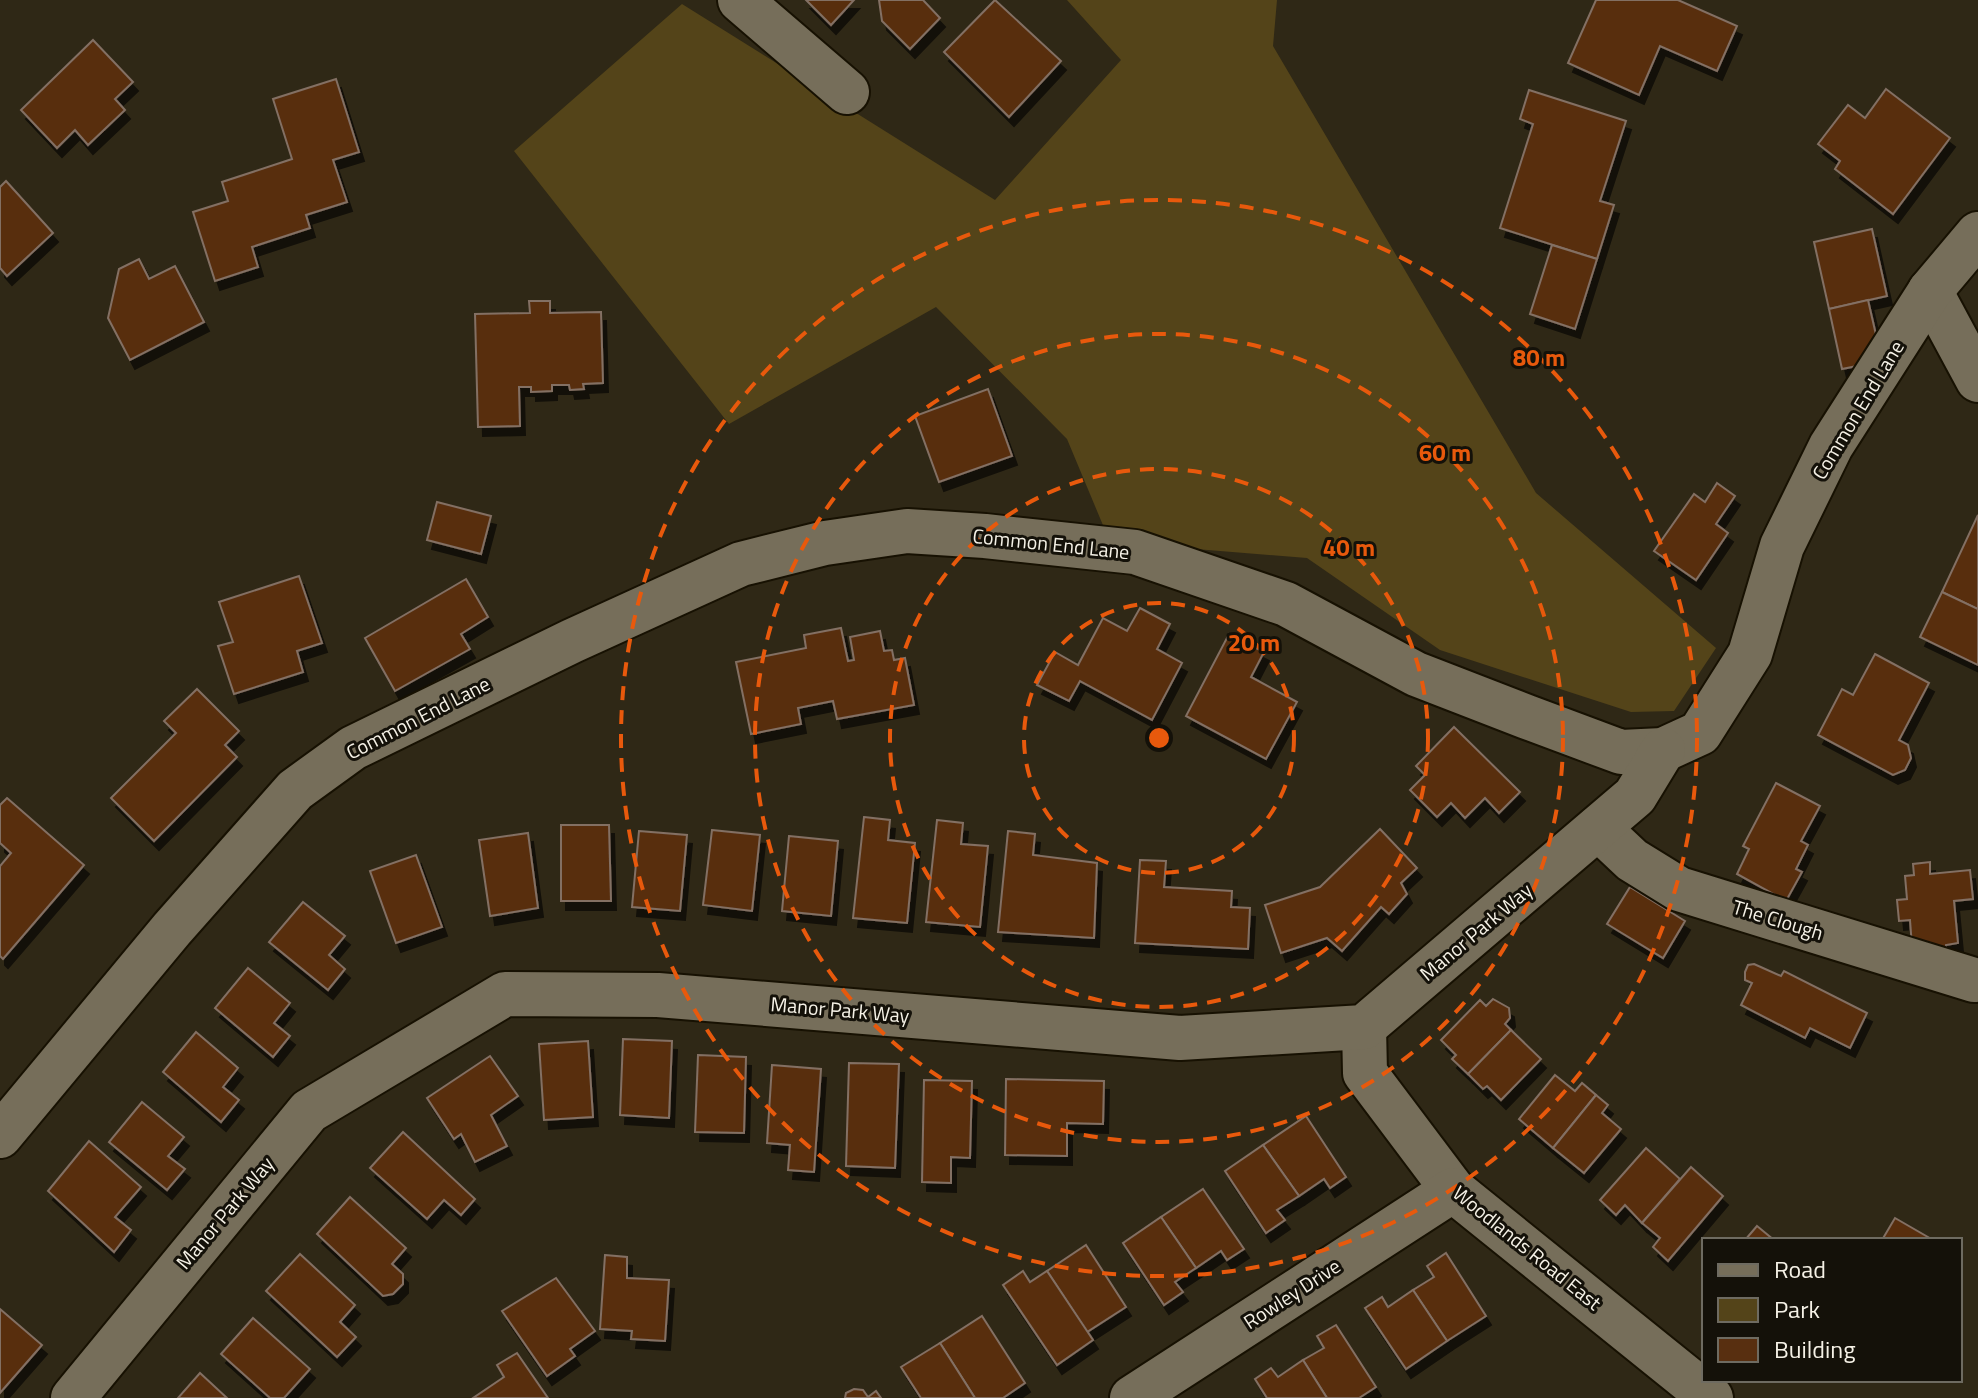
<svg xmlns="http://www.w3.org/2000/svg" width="1978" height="1398" font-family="'Titillium Web',sans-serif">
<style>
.green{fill:#544419}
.building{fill:#582f10;stroke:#836f63;stroke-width:2;filter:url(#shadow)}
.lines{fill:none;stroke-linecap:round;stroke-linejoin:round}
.minor-casing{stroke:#171102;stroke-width:48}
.minor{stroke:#766e5a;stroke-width:44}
.ring{fill:none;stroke:#e8590c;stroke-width:4;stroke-dasharray:14 10}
.labels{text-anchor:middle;stroke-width:6;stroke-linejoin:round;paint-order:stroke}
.street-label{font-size:20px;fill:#f5f1e6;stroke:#141109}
.centre{fill:#e8590c;stroke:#141109;stroke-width:4}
.ring-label{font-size:24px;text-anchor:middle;font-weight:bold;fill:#e8590c;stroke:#141109;stroke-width:6;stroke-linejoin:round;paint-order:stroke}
</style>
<defs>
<filter id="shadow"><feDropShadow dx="5" dy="9" stdDeviation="0" flood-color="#0009"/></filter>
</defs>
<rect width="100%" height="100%" fill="#2f2816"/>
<polygon class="green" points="1067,0 1277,0 1273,46 1536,493 1716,648 1674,711 1631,712 1440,650 1307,558 1110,542 1067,439 936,307 729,424 514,151 682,4 995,200 1121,60"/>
<g class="building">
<polygon points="806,0 854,0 831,25"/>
<polygon points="879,0 923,0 940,18 910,49 882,21"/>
<polygon points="995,0 1061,61 1009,117 944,52"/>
<polygon points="1596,0 1678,0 1737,26 1717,71 1660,46 1639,95 1568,63"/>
<polygon points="93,40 133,82 115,99 125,110 88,145 75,130 57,148 21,110"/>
<polygon points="336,79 359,152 333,160 347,202 306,215 310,228 252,247 258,267 215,281 193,212 228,201 222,182 292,159 273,99"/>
<polygon points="1886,89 1950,138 1893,214 1835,169 1840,161 1818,144 1848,105 1865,118"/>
<polygon points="1529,90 1626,121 1600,201 1614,205 1597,259 1500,228 1533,124 1520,119"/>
<polygon points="6,181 53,233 7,276 0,268 0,187"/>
<polygon points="1872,229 1887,296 1829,309 1814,242"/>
<polygon points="1552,245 1597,259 1575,329 1530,314"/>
<polygon points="139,259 149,279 175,266 204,322 130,360 108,318 119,269"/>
<polygon points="1868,300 1882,361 1842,369 1829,309"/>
<polygon points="529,301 550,301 550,313 601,312 603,383 583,384 584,389 570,390 569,385 552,385 552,391 531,392 531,387 519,387 520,426 478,427 475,314 530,313"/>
<polygon points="988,389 1012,456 939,482 915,416"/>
<polygon points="1717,483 1735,496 1716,524 1728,533 1696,580 1654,551 1694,494 1705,502"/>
<polygon points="437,502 491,516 481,554 427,540"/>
<polygon points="1978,515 1978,609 1942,592"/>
<polygon points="299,576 322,643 297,651 303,672 234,694 218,646 233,642 219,602"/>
<polygon points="466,579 488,617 461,634 470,649 395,691 365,638"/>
<polygon points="1942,592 1978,609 1978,665 1920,637"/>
<polygon points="1140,608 1170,624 1157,649 1182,663 1152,720 1080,681 1069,701 1037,685 1055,652 1078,665 1103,618 1127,631"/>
<polygon points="841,628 848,661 854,660 850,637 880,631 884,651 892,650 894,660 905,658 914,705 837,719 833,701 798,708 801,724 751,734 736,662 806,648 804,635"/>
<polygon points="1229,634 1264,652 1251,677 1297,702 1266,759 1186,716"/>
<polygon points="1875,654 1929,683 1899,740 1908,745 1911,758 1905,770 1893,775 1818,735 1842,689 1853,695"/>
<polygon points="197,689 239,731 225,745 237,757 154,841 111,798 176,733 164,721"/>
<polygon points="1454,727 1520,792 1499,813 1485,798 1465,818 1451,803 1437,817 1410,790 1425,775 1416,766"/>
<polygon points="1776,783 1820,806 1801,841 1808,845 1796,869 1802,872 1786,901 1737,874 1749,849 1743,846"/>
<polygon points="7,798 84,865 3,959 0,956 0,866 11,853 0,843 0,805"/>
<polygon points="864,817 890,820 888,840 915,843 907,923 853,918"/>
<polygon points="937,820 963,823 961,844 988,846 980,927 926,922"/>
<polygon points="561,825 609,825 611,901 561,901"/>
<polygon points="1380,829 1417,868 1401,883 1407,894 1389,914 1381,907 1342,951 1327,938 1281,953 1265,905 1320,887"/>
<polygon points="712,830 760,835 752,911 703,905"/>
<polygon points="639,831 687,835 680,911 632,907"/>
<polygon points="1008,831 1035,834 1033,855 1097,863 1094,938 998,932"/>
<polygon points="528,833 538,908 490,916 479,840"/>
<polygon points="789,836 838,841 831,916 782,911"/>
<polygon points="416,855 442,927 396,943 370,871"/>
<polygon points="1140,860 1166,861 1164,887 1232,891 1231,907 1250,908 1248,949 1135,943"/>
<polygon points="1930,862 1930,874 1970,870 1973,899 1954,901 1958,943 1946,945 1946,951 1912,947 1910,920 1899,921 1897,900 1907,899 1905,876 1914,875 1913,864"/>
<polygon points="1630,887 1685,921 1663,958 1607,924"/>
<polygon points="303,902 345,936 329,955 345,969 328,990 269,942"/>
<polygon points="1754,964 1781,976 1784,971 1867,1013 1850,1048 1810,1028 1805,1038 1741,1005 1752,983 1745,980 1745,972 1748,965"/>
<polygon points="248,968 290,1003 274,1023 290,1036 273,1057 215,1008"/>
<polygon points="1493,999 1509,1008 1510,1018 1505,1024 1511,1030 1468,1074 1452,1059 1456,1055 1441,1040 1480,1000 1486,1006"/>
<polygon points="1511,1030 1541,1059 1501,1100 1487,1086 1483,1089 1468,1074"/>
<polygon points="196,1032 238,1068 223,1087 239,1100 221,1122 163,1072"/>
<polygon points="623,1039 672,1041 669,1118 620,1115"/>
<polygon points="588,1041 593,1117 544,1120 539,1044"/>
<polygon points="698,1055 746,1057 744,1133 695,1132"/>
<polygon points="490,1056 518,1096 491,1115 507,1146 475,1162 461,1134 454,1139 427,1098"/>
<polygon points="849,1063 899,1064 895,1168 846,1166"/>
<polygon points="772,1065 821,1069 814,1172 788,1170 790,1145 767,1143"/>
<polygon points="1555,1075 1575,1091 1582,1083 1596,1095 1553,1148 1519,1119"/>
<polygon points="1006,1079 1104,1081 1103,1124 1067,1123 1067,1156 1005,1155"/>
<polygon points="924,1080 972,1081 970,1158 951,1157 951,1183 922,1182"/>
<polygon points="1596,1095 1608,1105 1602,1113 1621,1129 1584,1173 1553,1148"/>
<polygon points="142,1102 184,1137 168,1156 185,1169 167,1190 109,1142"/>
<polygon points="1306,1116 1346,1177 1330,1188 1324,1179 1299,1196 1263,1145"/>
<polygon points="403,1132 475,1199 461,1215 444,1200 427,1219 370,1168"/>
<polygon points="89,1141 141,1187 115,1217 131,1230 114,1252 48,1191"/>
<polygon points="1263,1145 1299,1196 1277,1210 1285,1220 1266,1233 1225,1171"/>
<polygon points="1646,1148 1680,1179 1642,1223 1625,1205 1616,1215 1600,1200"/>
<polygon points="1691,1167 1723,1196 1668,1261 1653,1247 1660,1238 1642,1223"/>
<polygon points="1203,1189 1244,1249 1227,1260 1221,1251 1196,1268 1161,1217"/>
<polygon points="350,1197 406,1248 392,1264 403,1274 403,1284 393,1294 383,1296 317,1234"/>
<polygon points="1161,1217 1196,1268 1175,1282 1183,1292 1164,1305 1123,1243"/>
<polygon points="1895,1218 1933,1240 1882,1240"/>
<polygon points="1757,1226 1774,1240 1745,1240"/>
<polygon points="1086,1245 1126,1307 1087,1332 1047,1271"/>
<polygon points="1446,1253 1486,1316 1447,1341 1413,1290 1434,1277 1427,1266"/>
<polygon points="300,1254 355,1305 340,1322 356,1337 337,1357 266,1291"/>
<polygon points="605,1255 627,1257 627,1278 669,1280 665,1341 631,1339 632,1331 600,1329"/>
<polygon points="1023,1271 1030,1282 1047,1271 1093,1340 1057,1365 1003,1285"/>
<polygon points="556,1278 595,1331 570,1349 575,1356 547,1376 502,1311"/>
<polygon points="1413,1290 1447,1341 1406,1369 1365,1308 1382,1297 1388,1307"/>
<polygon points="0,1309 42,1345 0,1393"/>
<polygon points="982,1316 1025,1383 1003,1398 975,1398 940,1343"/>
<polygon points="253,1318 310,1369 284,1398 270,1398 221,1354"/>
<polygon points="1336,1325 1376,1387 1359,1398 1327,1398 1303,1360 1324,1348 1317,1336"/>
<polygon points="940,1343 975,1398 921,1398 901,1367"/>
<polygon points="517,1353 548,1398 473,1398 504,1377 497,1365"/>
<polygon points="1303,1360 1327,1398 1267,1398 1255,1379 1271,1368 1278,1377"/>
<polygon points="200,1373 227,1398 178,1398"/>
<polygon points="854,1389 863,1390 868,1397 876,1391 881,1398 845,1398 846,1393"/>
</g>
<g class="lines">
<defs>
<g id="minor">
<polyline points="740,0 847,92"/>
<polyline points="1930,291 1978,380"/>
<polyline points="1598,828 1632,860 1679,889 1974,980"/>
<polyline points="1364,1027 1365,1073 1453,1190 1711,1398"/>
<polyline points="0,1136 172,929 295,790 353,748 572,641 741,564 825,543 907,531 985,536 1135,552 1286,604 1416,674 1527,717 1621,752 1663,750 1700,733 1750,654 1782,546 1831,446 1930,291 1978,234"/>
<polyline points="73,1398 309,1111 505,994 658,995 1180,1038 1364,1027 1635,796 1663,750"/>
<polyline points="1132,1398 1453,1190"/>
</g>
</defs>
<use href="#minor" class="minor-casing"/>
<use href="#minor" class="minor"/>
</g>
<g class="ring">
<circle cx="1159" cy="738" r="135"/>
<circle cx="1159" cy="738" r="269"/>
<circle cx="1159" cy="738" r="404"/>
<circle cx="1159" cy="738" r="538"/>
</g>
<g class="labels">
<g class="street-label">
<text transform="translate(1858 410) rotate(-59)" y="7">Common End Lane</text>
<text transform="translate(1051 544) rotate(6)" y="7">Common End Lane</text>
<text transform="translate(418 718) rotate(-27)" y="7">Common End Lane</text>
<text transform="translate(1778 920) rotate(17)" y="7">The Clough</text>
<text transform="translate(1476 932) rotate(-40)" y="7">Manor Park Way</text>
<text transform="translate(840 1010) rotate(5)" y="7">Manor Park Way</text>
<text transform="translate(225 1213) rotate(-50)" y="7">Manor Park Way</text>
<text transform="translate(1527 1248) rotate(39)" y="7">Woodlands Road East</text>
<text transform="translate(1292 1294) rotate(-33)" y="7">Rowley Drive</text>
</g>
</g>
<circle cx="1159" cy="738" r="12" class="centre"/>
<g class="ring-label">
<text x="1539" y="366">80 m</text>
<text x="1445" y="461">60 m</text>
<text x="1349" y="556">40 m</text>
<text x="1254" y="651">20 m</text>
</g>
<rect x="1702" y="1238" width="260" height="144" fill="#141109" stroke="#6e6b61" stroke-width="2"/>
<rect x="1718" y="1264" width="40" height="12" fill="#766e5a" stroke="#6e6b61" stroke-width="2"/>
<text x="1774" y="1278" font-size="24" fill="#f5f1e6">Road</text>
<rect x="1718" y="1298" width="40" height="24" fill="#544419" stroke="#6e6b61" stroke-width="2"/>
<text x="1774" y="1318" font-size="24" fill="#f5f1e6">Park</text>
<rect x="1718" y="1338" width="40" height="24" fill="#582f10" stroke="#6e6b61" stroke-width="2"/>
<text x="1774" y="1358" font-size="24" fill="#f5f1e6">Building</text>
</svg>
